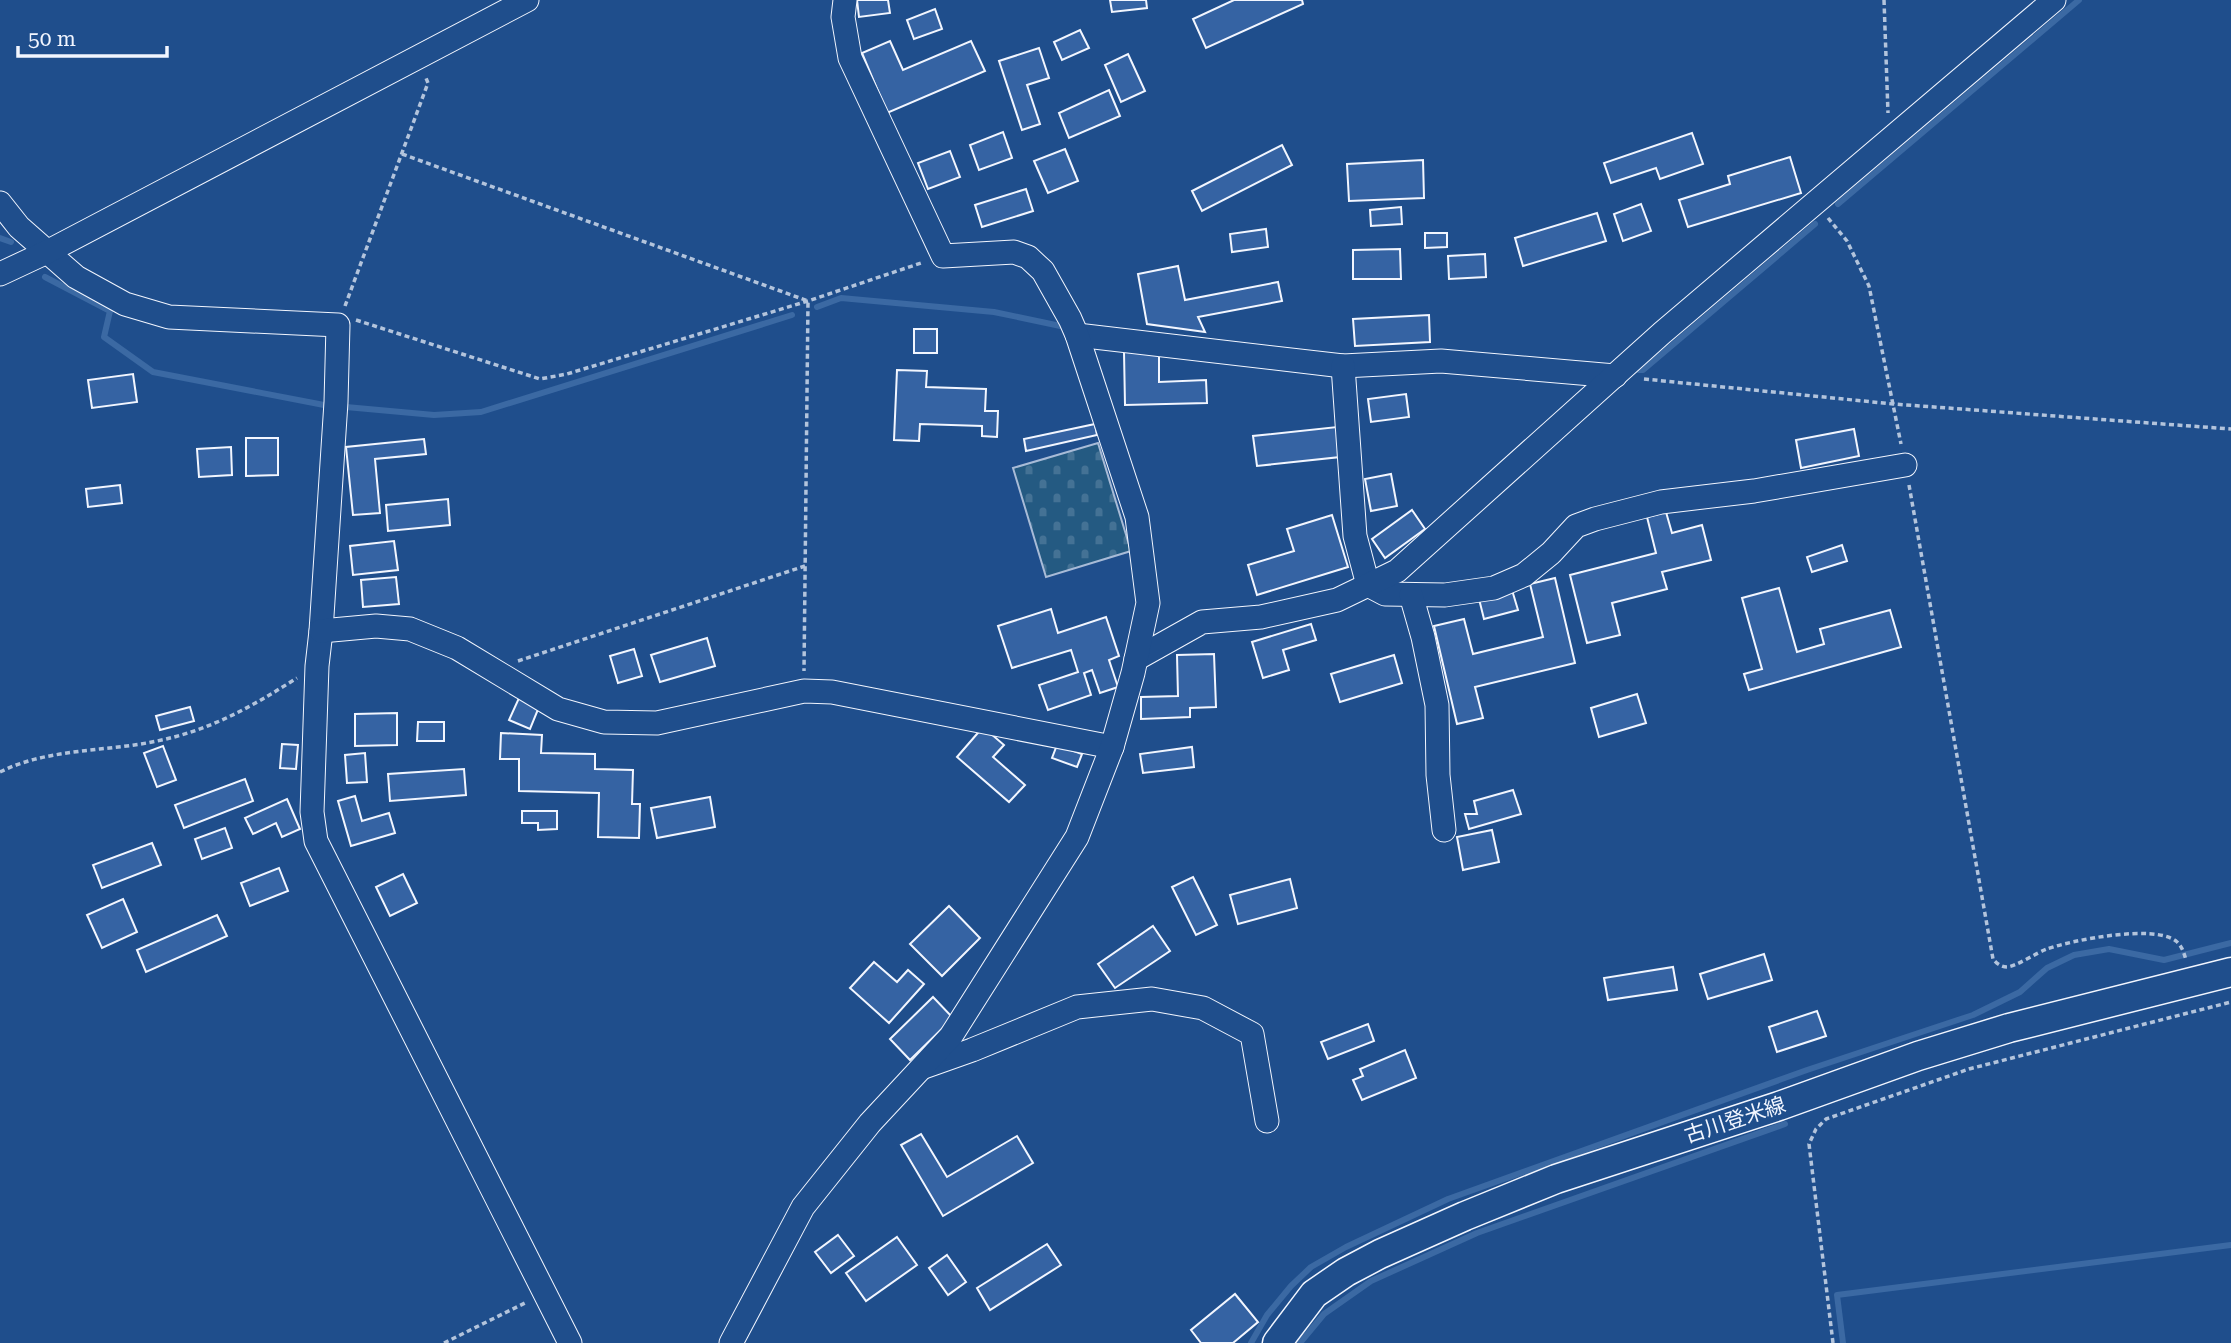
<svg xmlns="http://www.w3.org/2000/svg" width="2231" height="1343" font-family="'Roboto Serif','Noto Sans JP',serif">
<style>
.cemetery{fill:url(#cemetery-stones);stroke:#a8bbd7;stroke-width:2}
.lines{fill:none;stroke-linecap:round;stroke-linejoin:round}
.stream{stroke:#3b69a3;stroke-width:6}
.building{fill:#3563a3;stroke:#f2f6ff;stroke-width:2}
.minor-casing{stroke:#f2f6ff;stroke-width:25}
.major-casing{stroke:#f2f6ff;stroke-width:31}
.path{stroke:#b3c4dc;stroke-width:3.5;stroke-dasharray:5 3.5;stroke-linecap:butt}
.minor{stroke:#1f4e8c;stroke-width:23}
.major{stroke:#1f4e8c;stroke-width:28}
.labels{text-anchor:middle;stroke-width:5;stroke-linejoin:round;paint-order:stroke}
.street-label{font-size:21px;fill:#f2f6ff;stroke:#1f4e8c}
</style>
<defs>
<pattern id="cemetery-stones" width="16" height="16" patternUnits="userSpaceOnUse" patternTransform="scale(1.75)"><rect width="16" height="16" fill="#245a82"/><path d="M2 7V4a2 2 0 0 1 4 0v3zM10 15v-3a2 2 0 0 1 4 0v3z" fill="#447295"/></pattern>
</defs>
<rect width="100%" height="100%" fill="#1f4e8c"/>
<polygon class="cemetery" points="1098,443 1131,551 1046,577 1013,468"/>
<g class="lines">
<g class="stream">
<polyline points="1838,204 2079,0"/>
<polyline points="0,238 11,242"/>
<polyline points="45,277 110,311 104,337 153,372 324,405 434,415 481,412 792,315"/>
<polyline points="817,307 841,298 994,312 1070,328"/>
<polyline points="1639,370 1643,370 1815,224"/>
<polyline points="1251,1343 1267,1315 1291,1286 1311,1267 1346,1247 1448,1199 1807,1070 1973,1015 2020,992 2047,968 2074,955 2109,949 2164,960 2231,943"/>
<polyline points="1300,1343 1324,1314 1371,1281 1477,1233 1785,1124"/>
<polyline points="1843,1343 1837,1295 2231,1245"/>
</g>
</g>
<g class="building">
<polygon points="857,0 888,0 890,13 859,17"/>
<polygon points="1110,0 1146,0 1147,8 1112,12"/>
<polygon points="1234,0 1302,0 1303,4 1206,48 1193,19"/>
<polygon points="935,9 942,29 914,39 907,20"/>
<polygon points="1080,30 1089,48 1062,60 1054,42"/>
<polygon points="890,41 903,70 971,41 985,71 887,113 862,53"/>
<polygon points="1039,48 1049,78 1027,85 1040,124 1022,130 999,61"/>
<polygon points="1128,54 1145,91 1121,102 1105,65"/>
<polygon points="1109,90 1120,116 1069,138 1059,113"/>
<polygon points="1003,132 1012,158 979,170 970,145"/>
<polygon points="1692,133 1703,164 1660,179 1656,168 1611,183 1604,163"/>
<polygon points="1282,145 1292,165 1202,211 1192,191"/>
<polygon points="1065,149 1078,181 1048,193 1034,161"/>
<polygon points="950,151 960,177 928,189 918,163"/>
<polygon points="1790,157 1801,193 1688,227 1679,200 1730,184 1728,176"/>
<polygon points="1423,160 1424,198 1349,201 1347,164"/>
<polygon points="1026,189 1033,211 982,227 975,205"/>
<polygon points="1641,204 1651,231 1623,241 1614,214"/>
<polygon points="1401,207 1402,224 1371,226 1370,210"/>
<polygon points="1597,213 1606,241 1523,266 1515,238"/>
<polygon points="1266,229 1268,247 1232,252 1230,234"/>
<polygon points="1425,233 1447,233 1447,247 1425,248"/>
<polygon points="1400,249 1401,279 1353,279 1353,250"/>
<polygon points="1485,254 1486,277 1449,279 1448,256"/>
<polygon points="1178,266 1185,300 1278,282 1282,301 1198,317 1205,332 1147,324 1138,274"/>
<polygon points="1429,315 1430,342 1355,346 1353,319"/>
<rect x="914" y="329" width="23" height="24"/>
<polygon points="1159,351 1159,382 1206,380 1207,403 1125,405 1124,352"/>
<polygon points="897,370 927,371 926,387 986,389 985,411 998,411 997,437 982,436 982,426 920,424 919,441 894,440"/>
<polygon points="133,374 137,402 92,408 88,380"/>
<polygon points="1406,394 1409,417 1371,422 1368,399"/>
<polygon points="1095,424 1097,435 1026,451 1024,439"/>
<polygon points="1337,427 1340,457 1257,466 1253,436"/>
<polygon points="1854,429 1859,456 1801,468 1796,440"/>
<polygon points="246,438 278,438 278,475 246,476"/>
<polygon points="424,439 426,454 375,459 380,513 353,515 346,447"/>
<polygon points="231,447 232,475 199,477 197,449"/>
<polygon points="1391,474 1397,506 1371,511 1365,479"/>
<polygon points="120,485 122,503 88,507 86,489"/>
<polygon points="448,499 450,525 388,531 386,505"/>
<polygon points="1412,510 1425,529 1385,558 1372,539"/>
<polygon points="1666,512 1672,533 1702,525 1711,560 1662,572 1667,589 1612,603 1620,635 1587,643 1570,575 1656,553 1647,517"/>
<polygon points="1332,515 1348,567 1257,595 1248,565 1294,551 1287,529"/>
<polygon points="394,541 398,570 353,575 350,546"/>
<polygon points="1842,545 1847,561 1812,572 1807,557"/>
<polygon points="396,577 399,604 363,607 361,580"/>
<polygon points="1555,578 1575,663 1475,687 1483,718 1457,724 1434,626 1464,619 1473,654 1543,637 1530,584"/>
<polygon points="1779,588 1797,652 1824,644 1820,629 1890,610 1901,647 1749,690 1744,674 1762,669 1742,598"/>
<polygon points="1512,590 1518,610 1484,619 1479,599"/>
<polygon points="1051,609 1058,633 1106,617 1119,656 1109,660 1118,687 1100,693 1092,670 1084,673 1091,695 1048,710 1039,685 1078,672 1071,650 1012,668 998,626"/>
<polygon points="1311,624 1316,640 1283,650 1289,670 1263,678 1252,642"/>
<polygon points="707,638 715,666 660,682 651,655"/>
<polygon points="634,649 642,676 618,683 610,656"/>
<polygon points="1214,654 1216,707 1190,708 1190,717 1141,719 1141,697 1178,696 1177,655"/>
<polygon points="1394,655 1402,683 1340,702 1331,674"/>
<polygon points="1637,694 1646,723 1599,737 1591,708"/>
<polygon points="519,698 539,707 530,729 509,720"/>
<polygon points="190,707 194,721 160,730 156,716"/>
<polygon points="397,713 397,745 355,746 355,714"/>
<polygon points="418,722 444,722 444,741 417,741"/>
<polygon points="983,727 1004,745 993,757 1025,785 1009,802 957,757"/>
<polygon points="501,733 542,735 541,753 595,754 595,769 633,770 632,804 640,804 639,838 598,837 599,793 519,791 519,759 500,759"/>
<polygon points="282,744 298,745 296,769 280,768"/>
<polygon points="1057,745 1082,754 1077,767 1052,758"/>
<polygon points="163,746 176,780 157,787 144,753"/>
<polygon points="1192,747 1194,767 1143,773 1140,754"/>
<polygon points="365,753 367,782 347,783 345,755"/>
<polygon points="464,769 466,795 390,801 388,774"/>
<polygon points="245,779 253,801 184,828 175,805"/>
<polygon points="1513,790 1521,814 1469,829 1465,814 1477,814 1474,801"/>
<polygon points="355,796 362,821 389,813 395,833 351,846 338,801"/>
<polygon points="710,797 715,827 657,838 651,808"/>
<polygon points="287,799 300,829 282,837 276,823 253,834 245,818"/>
<polygon points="522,811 557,811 557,829 538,830 538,823 522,823"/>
<polygon points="225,828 232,848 202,859 195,839"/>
<polygon points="1492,830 1499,862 1463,870 1457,837"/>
<polygon points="152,843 161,865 102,888 93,865"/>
<polygon points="279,868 288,891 250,906 241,883"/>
<polygon points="403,874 417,903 390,916 376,887"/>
<polygon points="1193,877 1217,925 1196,935 1172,887"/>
<polygon points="1290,879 1297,908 1238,924 1230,895"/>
<polygon points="123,899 137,932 102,948 87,915"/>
<polygon points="949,906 980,938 942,976 910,944"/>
<polygon points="217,915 227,936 146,972 137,950"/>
<polygon points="1153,926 1170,951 1115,988 1098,964"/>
<polygon points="1764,954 1772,980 1708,999 1700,974"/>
<polygon points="874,962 897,982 908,970 924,984 889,1023 850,988"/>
<polygon points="1673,967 1677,990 1608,1000 1604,978"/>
<polygon points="933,997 953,1018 910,1060 890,1039"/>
<polygon points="1817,1011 1826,1036 1777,1052 1769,1027"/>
<polygon points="1368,1024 1374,1041 1328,1059 1321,1042"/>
<polygon points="1405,1050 1416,1078 1362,1100 1353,1080 1363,1076 1360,1069"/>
<polygon points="921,1134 947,1177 1017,1136 1033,1163 943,1216 901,1145"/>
<polygon points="838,1235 854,1256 831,1273 815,1252"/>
<polygon points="897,1237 917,1265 866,1301 846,1273"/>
<polygon points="1047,1244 1061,1265 990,1310 977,1288"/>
<polygon points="947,1255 966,1282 948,1295 929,1268"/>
<polygon points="1235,1294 1258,1322 1233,1343 1201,1343 1191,1330"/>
</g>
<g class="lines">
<defs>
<g id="minor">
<polyline points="0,203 19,227 76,277 125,304 169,317 338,325 336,402 321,631 317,666 312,812 316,841 570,1343"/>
<polyline points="0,274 47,252 527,0"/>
<polyline points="1077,335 1343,366 1441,361 1615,376"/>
<polyline points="1343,366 1355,536 1368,585 1385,594 1445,595 1494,588 1524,575 1551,553 1576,526 1595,519 1661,502 1754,491 1905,465"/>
<polyline points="1411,595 1423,637 1437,705 1438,775 1444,830"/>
<polyline points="321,631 376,626 410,629 457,648 558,709 604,722 657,723 804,691 832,692 1112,747"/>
<polyline points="1136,659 1202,622 1261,617 1337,600 1397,571 1662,333 2054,0"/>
<polyline points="924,1067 972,1050 1077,1007 1152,999 1203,1008 1252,1034 1267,1121"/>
<polyline points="731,1343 803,1207 870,1123 951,1036 1077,837 1112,747 1133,673 1148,603 1137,517 1077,335 1070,319 1043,271 1028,257 1014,252 943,256 850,58 843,17 845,0"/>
</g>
<polyline id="major" points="1277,1343 1314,1294 1346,1272 1380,1254 1465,1216 1556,1179 1779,1106 1918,1056 2009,1028 2231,972"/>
</defs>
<use href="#minor" class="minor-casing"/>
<use href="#major" class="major-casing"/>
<g class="path">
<polyline points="1884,0 1888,113"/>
<polyline points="402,154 808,301 804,671"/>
<polyline points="1828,218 1847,241 1869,286 1901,444"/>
<polyline points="345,306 428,83 426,78"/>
<polyline points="356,320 540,379 567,374 808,301 924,262"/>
<polyline points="1644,379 1893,404 2231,429"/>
<path d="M1909,485L1993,959C1996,963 2001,967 2007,967C2017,966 2036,953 2047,949C2072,940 2154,924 2176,941C2182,946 2184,953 2186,960"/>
<polyline points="518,661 805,566"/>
<path d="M0,772C48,748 105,752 157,741C211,730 251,707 297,678"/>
<polyline points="444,1343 527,1302"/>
<polyline points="1833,1343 1809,1144 1816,1129 1826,1119 1969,1069 2231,1002"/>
</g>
<use href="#minor" class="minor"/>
<use href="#major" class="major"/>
</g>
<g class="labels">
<g class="street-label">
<text transform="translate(1735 1120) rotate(-18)" y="7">古川登米線</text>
</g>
</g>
<path d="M18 46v10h149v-10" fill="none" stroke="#f2f6ff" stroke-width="3.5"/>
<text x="28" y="46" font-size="21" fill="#f2f6ff" stroke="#1f4e8c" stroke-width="5" paint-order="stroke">50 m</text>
</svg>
